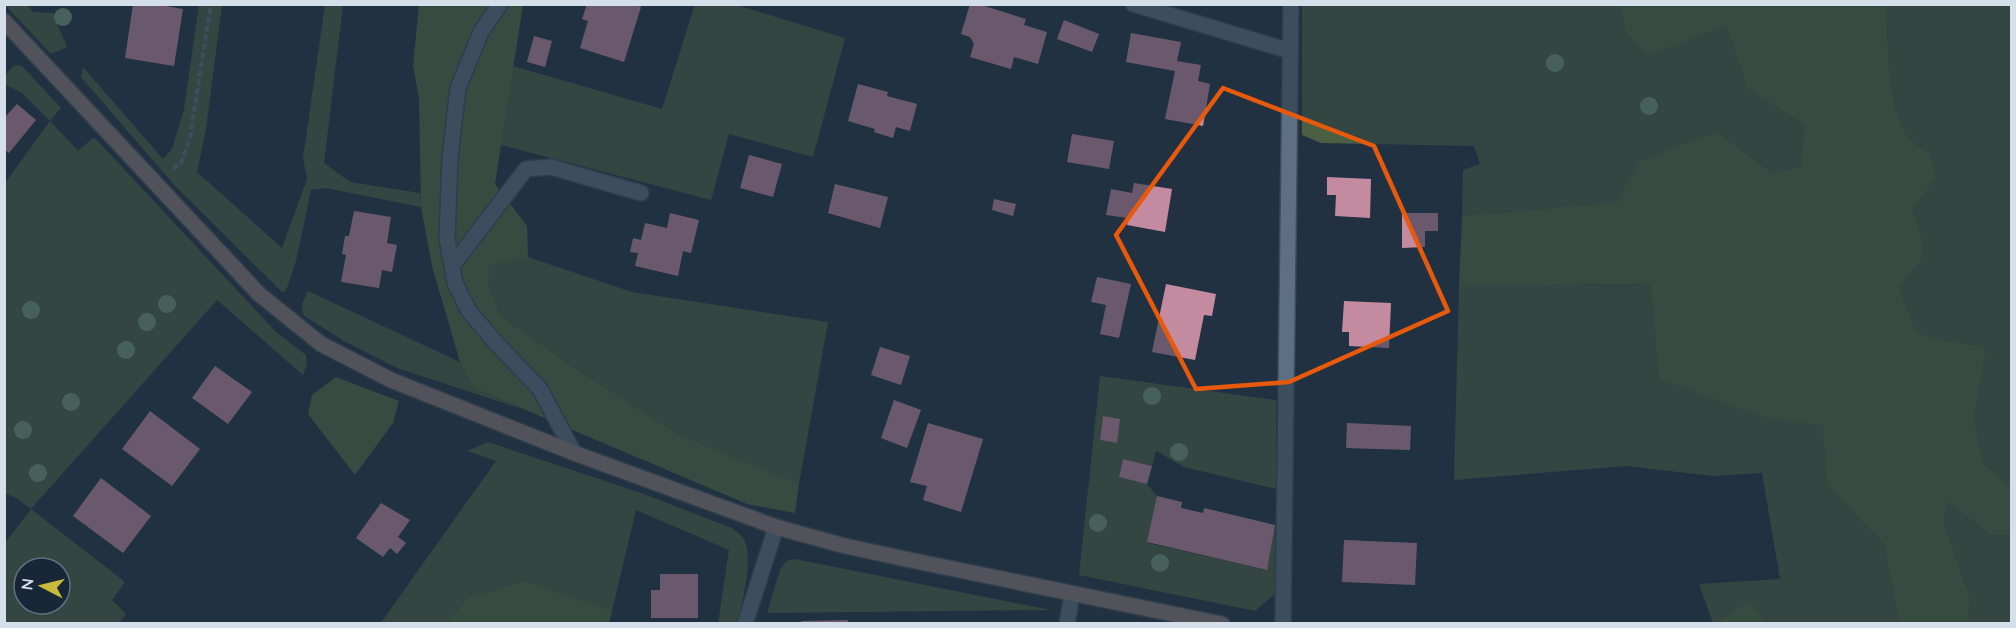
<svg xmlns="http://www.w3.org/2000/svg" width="2016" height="628" font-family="Quicksand,sans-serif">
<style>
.green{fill:#4b5f42;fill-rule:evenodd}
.forest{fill:#506d42}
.building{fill:#c48ba0}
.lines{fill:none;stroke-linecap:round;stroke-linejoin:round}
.lane-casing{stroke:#3e4c5a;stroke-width:18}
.street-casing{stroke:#3e4c5a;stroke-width:18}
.secondary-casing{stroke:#3e4c5a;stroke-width:18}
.path{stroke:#637180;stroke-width:4;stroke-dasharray:6 3;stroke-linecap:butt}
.lane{stroke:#5d6f82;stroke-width:15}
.street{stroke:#5d6f82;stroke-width:15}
.secondary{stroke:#8c7a78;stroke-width:15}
.tree{fill:#789a7b}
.marked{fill:none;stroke:#e8590c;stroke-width:4.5;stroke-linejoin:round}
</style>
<rect width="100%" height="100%" fill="#213142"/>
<g class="green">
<polygon points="695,4 736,5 845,38 813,157 729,134 711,200 501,145 513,66 662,109"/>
<polygon points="1302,4 1620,5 1625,32 1647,56 1726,24 1748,89 1804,125 1801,166 1773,173 1716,131 1640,161 1617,202 1462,216 1463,170 1480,164 1474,146 1321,143 1302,135"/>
<polygon points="5,5 27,5 33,12 53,13 67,47 51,54"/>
<polygon points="199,5 222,5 206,129 197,172 282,248 307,179 303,158 325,5 343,5 324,163 350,182 420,193 421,207 326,188 311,190 296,261 286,291 282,292 176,187 81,77 83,67 163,159 172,149 184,109"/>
<path d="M1886,5H2011V488L1983,463L1974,418L1985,347L1931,338L1916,331L1899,288L1924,257L1921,235L1913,209L1936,178L1931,154C1924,149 1913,143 1908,137C1886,105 1889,42 1886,5Z"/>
<path d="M14,65L22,66L61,108L50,121L78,151L94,137L276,332L306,355L307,364L303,375L217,300L31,509L125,582L112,600L126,614L119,623H5V543L31,509L16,498L5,493V183L50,121L22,93L5,84V76ZM24,568H60V604H24Z"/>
<polygon points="528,257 632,292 828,322 799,484 680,435 582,373 502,317 488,285 490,264"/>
<polygon points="1650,284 1659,379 1759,416 1822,424 1827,484 1884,545 1899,623 1766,623 1750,600 1717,623 1713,623 1699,584 1780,579 1762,473 1713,476 1626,466 1454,480 1459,286"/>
<polygon points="308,291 460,362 474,388 522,409 397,368 344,341 303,315 302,304"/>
<path d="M1100,376L1276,400V489L1184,467L1156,451L1152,466L1123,459L1119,476L1147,484L1157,496L1148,543L1266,570L1275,525V594L1255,611L1079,575ZM1103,417L1120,419L1116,443L1100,440Z"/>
<path d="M488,442L641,493L732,528C735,531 741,534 743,538C755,555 742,604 737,623H718L729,550L636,510L612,611L524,581L468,597L447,623L380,624L496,461L467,451Z"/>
<polygon points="1949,502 1989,534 2011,534 2011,623 1969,623 1970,595 1943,520"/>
<polygon points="795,559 1051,610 767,613 780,570 786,561"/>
</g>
<g class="forest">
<polygon points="419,5 523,5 495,184 527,226 528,257 490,265 488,285 502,317 582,373 680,435 799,484 795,513 747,504 474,388 460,362 432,266 421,207 419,98 413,66"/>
<path d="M1620,5H1886C1889,42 1886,105 1908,137C1913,143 1924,149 1931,154L1936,178L1913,209L1921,235L1924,257L1899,288L1916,331L1931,338L1986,347L1974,418L1983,463L2011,488V534H1989L1949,502L1943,520L1970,596L1969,623H1899L1884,545L1827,484L1822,425L1759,416L1659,379L1650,284L1459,286L1462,216L1617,202L1639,161L1716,131L1773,173L1801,166L1804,125L1748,89L1726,25L1647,56L1625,32Z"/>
<polygon points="336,377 399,401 393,423 355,475 308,414 312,395"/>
<polygon points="524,581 612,611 609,623 447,623 468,597"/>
<polygon points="1750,600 1766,623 1717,623"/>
</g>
<g class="building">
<polygon points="133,4 155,4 183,9 174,66 125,58"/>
<polygon points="587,4 633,4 641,7 624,62 580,48 588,21 582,19"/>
<polygon points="970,4 978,4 1026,19 1024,25 1047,32 1038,64 1014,57 1011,69 970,57 974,44 970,37 961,34"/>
<polygon points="1064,20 1099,34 1092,52 1057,39"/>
<polygon points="1131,33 1181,42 1177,61 1201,65 1198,81 1210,84 1203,126 1165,119 1175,71 1126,62"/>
<polygon points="534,36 552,41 545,67 527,62"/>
<polygon points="858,84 888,92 887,96 917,104 910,131 896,127 893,138 874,132 875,129 848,121"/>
<polygon points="17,104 36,120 9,153 4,149 4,118"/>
<polygon points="1072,134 1114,141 1109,169 1067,162"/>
<polygon points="749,155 782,164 773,197 740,188"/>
<polygon points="1327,177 1371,179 1370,218 1335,216 1336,195 1327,195"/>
<polygon points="1134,183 1172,189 1165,232 1127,225 1128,218 1106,215 1111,189 1132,193"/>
<polygon points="835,184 888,197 880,228 828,213"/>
<polygon points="994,199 1016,204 1013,216 992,210"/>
<polygon points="354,211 391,217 387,243 397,245 392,272 382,270 379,288 341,282 346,255 342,254 345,236 349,236"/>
<polygon points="670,213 699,220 691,253 683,251 678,276 635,266 638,253 630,252 633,238 641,240 645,223 667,228"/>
<polygon points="1402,213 1438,213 1438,231 1425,231 1425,247 1402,248"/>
<polygon points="1097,277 1131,284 1119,338 1100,334 1106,305 1091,302"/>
<polygon points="1166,284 1216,294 1212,316 1204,315 1195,360 1152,352"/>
<polygon points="1344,301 1391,303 1389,348 1349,346 1349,332 1342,332"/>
<polygon points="880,347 910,356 901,385 871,375"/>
<polygon points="215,366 252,392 228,424 192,398"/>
<polygon points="894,400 921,410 907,448 881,438"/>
<polygon points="150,411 200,449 172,486 122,449"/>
<polygon points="1103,416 1120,419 1117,443 1100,440"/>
<polygon points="928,423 983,439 961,512 923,500 927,486 910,482"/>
<polygon points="1347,423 1411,426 1410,450 1346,448"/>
<polygon points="1123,459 1152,466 1147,484 1119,477"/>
<polygon points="101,478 151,516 123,553 73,516"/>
<polygon points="1157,496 1182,502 1181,508 1203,513 1204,508 1275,525 1267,570 1147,542"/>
<polygon points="381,503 410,520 398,537 406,543 397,554 390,548 383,557 356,538"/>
<polygon points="1344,540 1417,543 1415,585 1342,582"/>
<polygon points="660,574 698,574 698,618 651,618 651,590 660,590"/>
<polygon points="848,620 848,624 801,624 801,621"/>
</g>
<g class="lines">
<defs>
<g id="lane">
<polyline points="500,4 481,32 458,88 450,158 447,238 455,283 469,311 495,342 540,389 574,453"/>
<polyline points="1133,4 1290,51"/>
<polyline points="452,266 526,169 551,167 641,193"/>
</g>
<g id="street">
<polyline points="745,624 776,527"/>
<polyline points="1067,624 1072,594"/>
<polyline points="1283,624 1291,4"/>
</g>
<polyline id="secondary" points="4,21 259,294 321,344 391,380 574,453 776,527 841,545 910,560 1222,624"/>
</defs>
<use href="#lane" class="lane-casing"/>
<use href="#street" class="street-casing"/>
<use href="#secondary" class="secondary-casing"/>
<polyline class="path" points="173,169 182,161 190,137 211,4"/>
<use href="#lane" class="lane"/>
<use href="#street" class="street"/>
<use href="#secondary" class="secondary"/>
</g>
<g class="tree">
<circle cx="63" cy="17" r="9"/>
<circle cx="1555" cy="63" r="9"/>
<circle cx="1649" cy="106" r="9"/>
<circle cx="167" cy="304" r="9"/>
<circle cx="31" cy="310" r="9"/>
<circle cx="147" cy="322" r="9"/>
<circle cx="126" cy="350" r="9"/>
<circle cx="1152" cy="396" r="9"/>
<circle cx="71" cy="402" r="9"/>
<circle cx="23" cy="430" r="9"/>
<circle cx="1179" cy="452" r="9"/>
<circle cx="38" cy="473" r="9"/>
<circle cx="1098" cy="523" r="9"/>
<circle cx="1160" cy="563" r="9"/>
</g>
<path d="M0 0H2016V628H0ZM1223,88L1374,146L1448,311L1289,382L1196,389L1116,235Z" fill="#213142" fill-opacity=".55" fill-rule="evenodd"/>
<path class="marked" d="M1223,88L1374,146L1448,311L1289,382L1196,389L1116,235Z"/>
<rect width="2016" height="628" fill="none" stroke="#d5dfea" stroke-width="12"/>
<g transform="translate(42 586) rotate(277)"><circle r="28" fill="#172737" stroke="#63717f" stroke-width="1.5"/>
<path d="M0-4.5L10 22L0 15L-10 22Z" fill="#c8bb3b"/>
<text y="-9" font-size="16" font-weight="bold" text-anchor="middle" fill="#d5dfea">N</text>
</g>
</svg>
